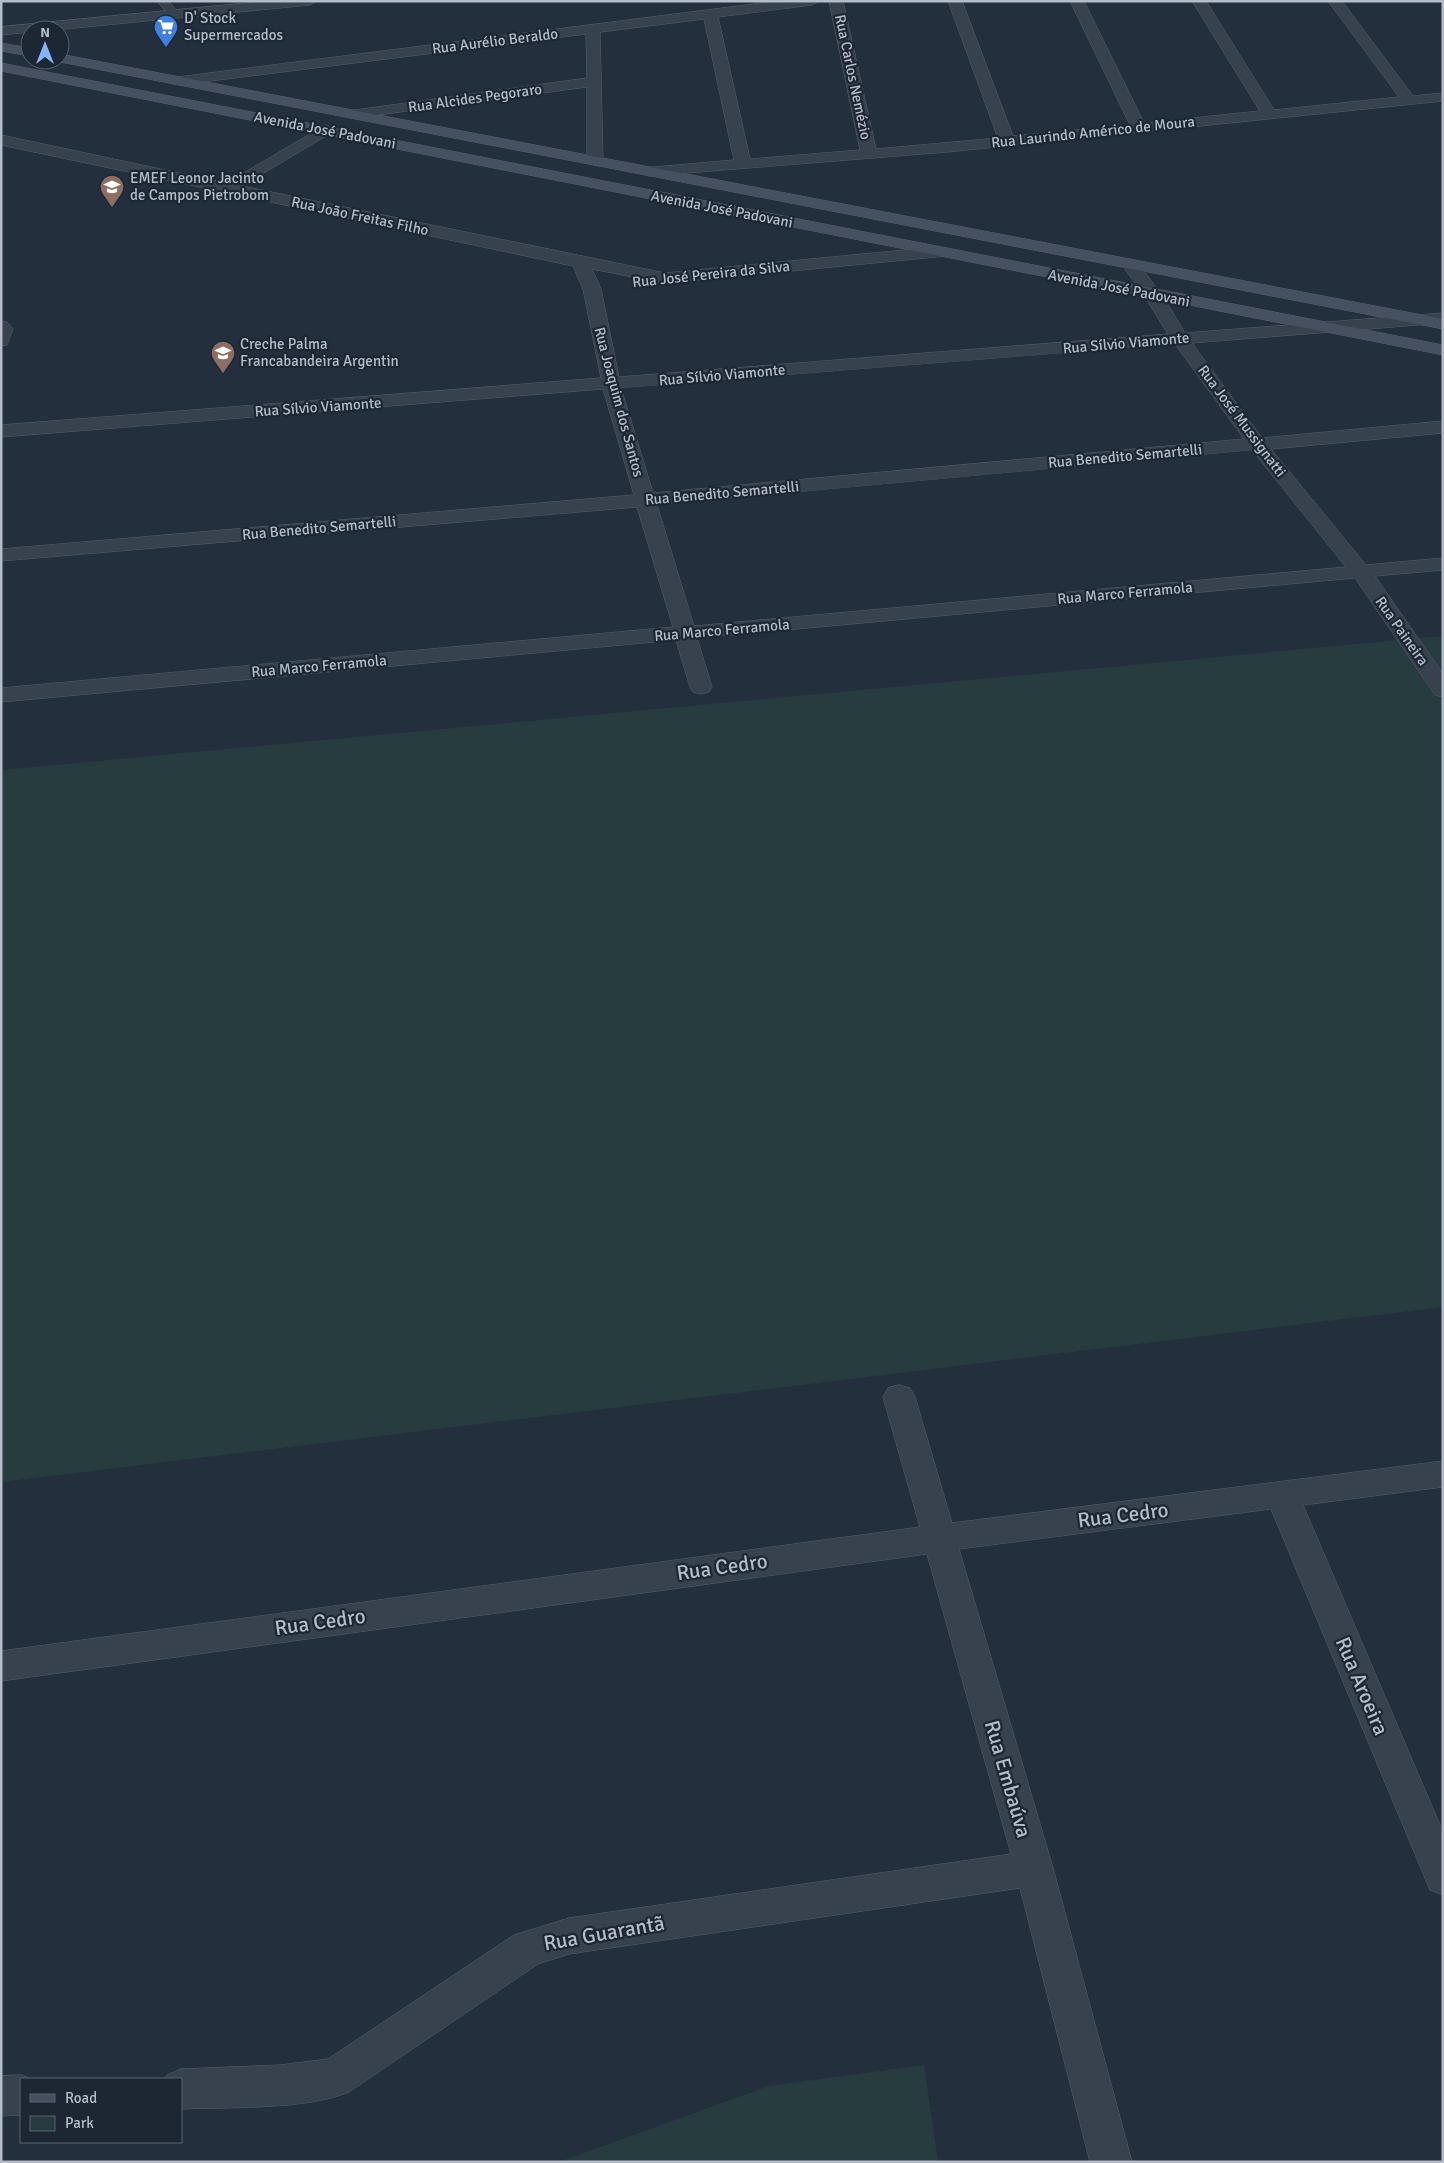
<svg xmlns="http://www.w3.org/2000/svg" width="1444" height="2163" font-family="Signika,sans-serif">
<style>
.green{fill:#263c3f}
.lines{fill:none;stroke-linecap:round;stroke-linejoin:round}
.lane-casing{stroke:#565f6c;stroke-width:1}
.street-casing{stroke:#565f6c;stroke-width:1}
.secondary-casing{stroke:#565f6c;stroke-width:1}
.lane{fill:#38414e;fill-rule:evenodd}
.street{fill:#38414e;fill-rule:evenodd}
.secondary{fill:#465061;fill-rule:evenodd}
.labels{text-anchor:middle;stroke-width:4.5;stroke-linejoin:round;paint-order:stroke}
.far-poi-label{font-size:15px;fill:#b4bcc9;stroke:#1d2633;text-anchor:start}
.far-street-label{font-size:15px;fill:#b4bcc9;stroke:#1d2633}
.near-street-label{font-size:21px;fill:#b4bcc9;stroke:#1d2633}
</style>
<rect width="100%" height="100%" fill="#242f3e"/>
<g class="green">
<polygon points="1443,636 1443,1307 1,1482 1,770"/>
<polygon points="924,2065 938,2162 559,2162 769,2086"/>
</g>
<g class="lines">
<defs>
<polygon id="lane" points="157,1 168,1 180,14 179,16 171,16"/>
<g id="street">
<polygon points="266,1 317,1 310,5 54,30 30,30 30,32 1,35 1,27"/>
<polygon points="778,1 819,1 812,5 718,17 750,159 860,150 829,1 843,1 876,149 998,138 948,1 962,1 1013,136 1130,125 1070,1 1084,1 1144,123 1260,111 1192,1 1206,1 1274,110 1399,97 1328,1 1342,1 1413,96 1443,93 1443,101 947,152 649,176 643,174 641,171 643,168 734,160 704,19 600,32 603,161 601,164 589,164 587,161 587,87 355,118 350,117 348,114 350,111 355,110 587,78 586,34 178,85 173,84 171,81 173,78 178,77"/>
<path d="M326,125L331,127L334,130L331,133L242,186L665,273L936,247L942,248L944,252L942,256L936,257L645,285L639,284L636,280L638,278L592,269L601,289L619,377L1168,334L1145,297L1122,265L1124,261H1136L1162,295L1185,333L1443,313V323L1192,343L1262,438L1443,421V433L1271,449L1366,565L1443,558V570L1375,576L1443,674V697L1435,695L1355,578L697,638L712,687L709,692L701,694L693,692L690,687L676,640L1,702V688L673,627L637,507L1,561V549L634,495L603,389L1,437V425L601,378L583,289L573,266L1,145V135L226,183ZM1175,344L1244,439L653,493L621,388ZM1252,450L1346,567L694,626L657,505Z"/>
<polygon points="1,321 7,322 13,329 7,345 1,346"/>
<path d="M899,1385L910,1388L915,1397L952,1523L1443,1461V1487L1303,1505L1443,1832V1895L1430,1890L1271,1509L959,1549L1053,1868L1132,2162H1090L1020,1888L569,1954L538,1964L349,2092C306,2110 230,2107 181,2109V2079H165L167,2075L181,2069L280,2065L328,2059L514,1935L569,1918L1011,1854L927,1554L1,1681V1651L920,1527L883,1397L888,1388Z"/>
<polygon points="21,2075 32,2079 21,2079 21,2115 1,2116 1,2076"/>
</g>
<g id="secondary">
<polygon points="1,43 30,48 30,56 1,51"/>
<polygon points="60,54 1443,319 1443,329 55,61 60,60"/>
<polygon points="1,63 1443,345 1443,355 1,71"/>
</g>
</defs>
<use href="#lane" class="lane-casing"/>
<use href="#street" class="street-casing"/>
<use href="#secondary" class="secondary-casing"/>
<use href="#lane" class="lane"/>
<use href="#street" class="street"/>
<use href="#secondary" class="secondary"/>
</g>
<defs>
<symbol id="supermarket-pin" viewBox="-11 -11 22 30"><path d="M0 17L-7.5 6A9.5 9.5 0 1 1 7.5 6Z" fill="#3f7fe0" stroke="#1d2633"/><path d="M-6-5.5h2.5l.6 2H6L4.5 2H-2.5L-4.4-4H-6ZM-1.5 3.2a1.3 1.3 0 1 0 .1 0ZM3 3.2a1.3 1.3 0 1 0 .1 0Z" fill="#fff"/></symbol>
<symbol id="school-pin" viewBox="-11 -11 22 30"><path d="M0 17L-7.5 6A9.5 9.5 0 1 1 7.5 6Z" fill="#8d6e63" stroke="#1d2633"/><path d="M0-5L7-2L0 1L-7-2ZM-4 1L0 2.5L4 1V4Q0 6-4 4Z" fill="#fff"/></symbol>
</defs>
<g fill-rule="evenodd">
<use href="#supermarket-pin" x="152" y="13" width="28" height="38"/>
<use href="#school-pin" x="98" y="173" width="28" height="38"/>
<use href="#school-pin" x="209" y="339" width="28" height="38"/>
</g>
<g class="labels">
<g class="far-poi-label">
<text x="184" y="23">D' Stock<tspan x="184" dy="17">Supermercados</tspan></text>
<text x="130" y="183">EMEF Leonor Jacinto<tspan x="130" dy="17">de Campos Pietrobom</tspan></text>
<text x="240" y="349">Creche Palma<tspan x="240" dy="17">Francabandeira Argentin</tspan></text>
</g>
<g class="far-street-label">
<text transform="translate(495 41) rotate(-7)" y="5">Rua Aurélio Beraldo</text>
<text transform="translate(853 77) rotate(78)" y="5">Rua Carlos Nemézio</text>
<text transform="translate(475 98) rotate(-8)" y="5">Rua Alcides Pegoraro</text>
<text transform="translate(325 130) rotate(11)" y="5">Avenida José Padovani</text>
<text transform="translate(1093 132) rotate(-6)" y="5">Rua Laurindo Américo de Moura</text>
<text transform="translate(722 209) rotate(11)" y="5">Avenida José Padovani</text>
<text transform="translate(360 216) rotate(12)" y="5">Rua João Freitas Filho</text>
<text transform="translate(711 274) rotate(-6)" y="5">Rua José Pereira da Silva</text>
<text transform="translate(1119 288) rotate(11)" y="5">Avenida José Padovani</text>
<text transform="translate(1126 343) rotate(-5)" y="5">Rua Sílvio Viamonte</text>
<text transform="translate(722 375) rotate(-5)" y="5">Rua Sílvio Viamonte</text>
<text transform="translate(619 402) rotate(75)" y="5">Rua Joaquim dos Santos</text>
<text transform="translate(318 407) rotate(-4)" y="5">Rua Sílvio Viamonte</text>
<text transform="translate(1242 421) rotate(53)" y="5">Rua José Mussignatti</text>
<text transform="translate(1125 456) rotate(-5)" y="5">Rua Benedito Semartelli</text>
<text transform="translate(722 493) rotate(-5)" y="5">Rua Benedito Semartelli</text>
<text transform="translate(319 528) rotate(-5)" y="5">Rua Benedito Semartelli</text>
<text transform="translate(1125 593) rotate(-5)" y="5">Rua Marco Ferramola</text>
<text transform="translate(722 630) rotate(-5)" y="5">Rua Marco Ferramola</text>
<text transform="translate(1402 631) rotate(55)" y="5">Rua Paineira</text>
<text transform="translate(319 666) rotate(-5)" y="5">Rua Marco Ferramola</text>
</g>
<g class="near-street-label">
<text transform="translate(1123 1515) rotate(-7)" y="7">Rua Cedro</text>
<text transform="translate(722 1567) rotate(-8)" y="7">Rua Cedro</text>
<text transform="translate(320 1622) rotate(-8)" y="7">Rua Cedro</text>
<text transform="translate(1362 1686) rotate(67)" y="7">Rua Aroeira</text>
<text transform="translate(1008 1779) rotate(74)" y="7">Rua Embaúva</text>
<text transform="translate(604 1933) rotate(-10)" y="7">Rua Guarantã</text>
</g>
</g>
<rect width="1444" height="2163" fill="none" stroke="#b4bcc9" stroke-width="5"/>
<rect x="20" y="2078" width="162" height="65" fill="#1d2633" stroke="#59626f"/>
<rect x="30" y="2094" width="25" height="8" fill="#465061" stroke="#59626f"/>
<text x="65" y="2103" font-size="15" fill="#b4bcc9">Road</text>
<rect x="30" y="2116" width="25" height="15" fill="#263c3f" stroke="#59626f"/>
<text x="65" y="2128" font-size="15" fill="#b4bcc9">Park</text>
<g transform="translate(45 45)"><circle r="24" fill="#1d2633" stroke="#59626f"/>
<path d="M0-4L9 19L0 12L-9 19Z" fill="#8ab4f8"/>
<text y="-8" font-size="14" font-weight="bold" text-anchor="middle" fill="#b4bcc9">N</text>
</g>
</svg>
